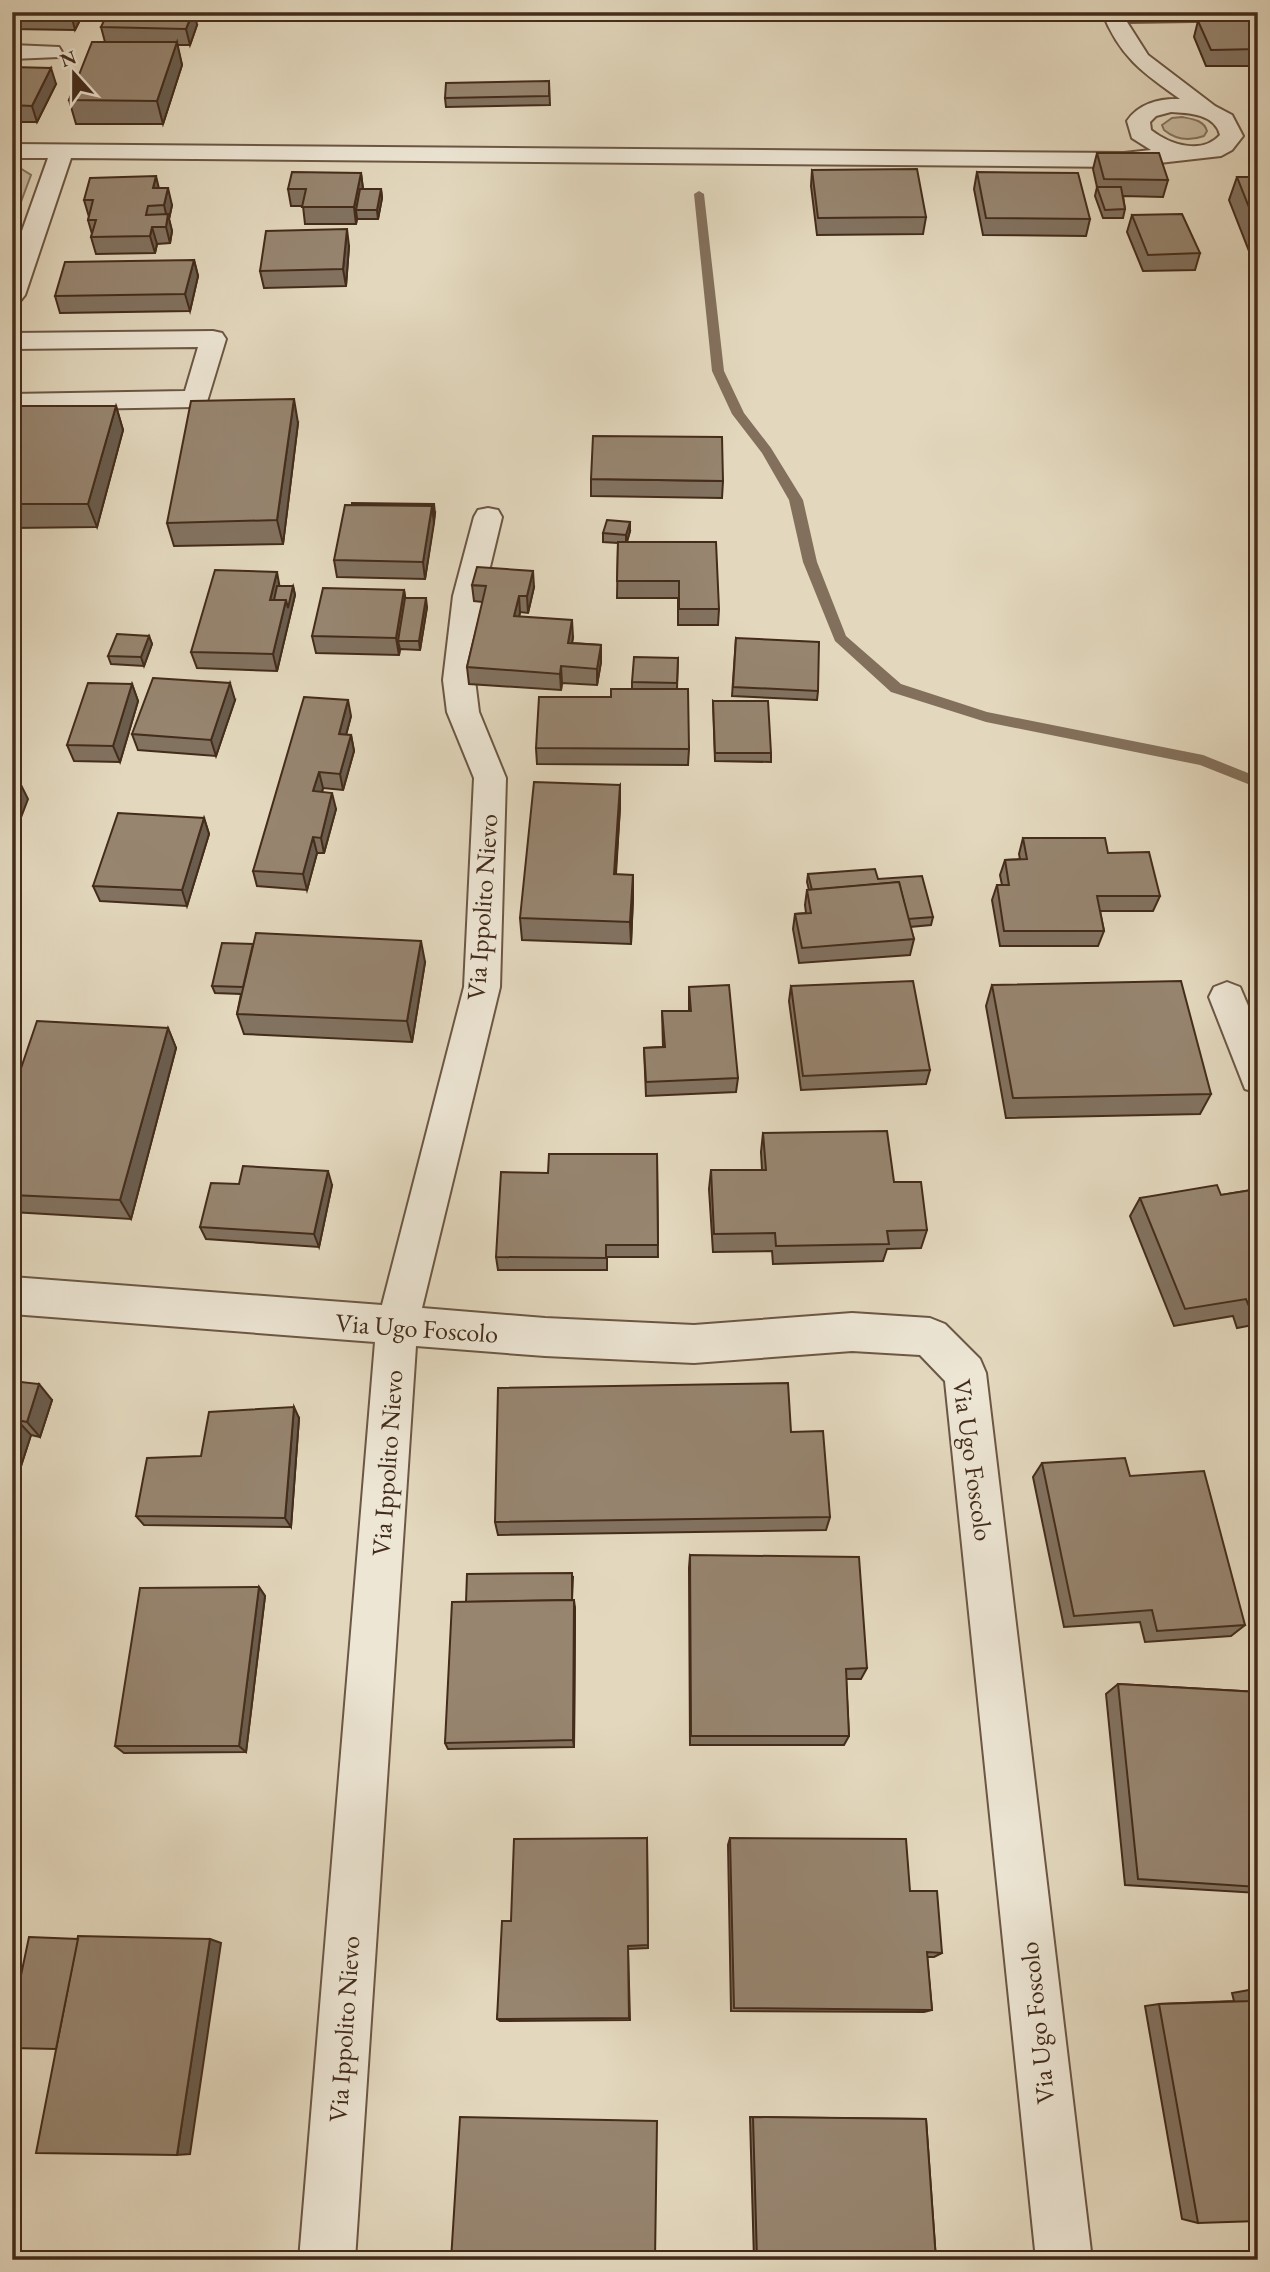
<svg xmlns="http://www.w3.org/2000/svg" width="1270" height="2272" font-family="'EB Garamond',serif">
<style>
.green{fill:#c8bba2;stroke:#86745e;stroke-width:2}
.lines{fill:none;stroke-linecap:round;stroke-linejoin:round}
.stream{fill:#83705c;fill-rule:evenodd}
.minor-casing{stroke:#6c5744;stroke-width:4}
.minor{fill:#ede6d5;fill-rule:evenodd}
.wall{fill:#827260;stroke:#442c1b;stroke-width:2}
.shaded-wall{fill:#6a5d4e;stroke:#442c1b;stroke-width:2}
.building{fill:#978570;stroke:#442c1b;stroke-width:2}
.labels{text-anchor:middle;stroke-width:5;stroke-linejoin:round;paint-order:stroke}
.street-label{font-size:26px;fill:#442c1b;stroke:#ede6d5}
</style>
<rect width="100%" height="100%" fill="#e3d8be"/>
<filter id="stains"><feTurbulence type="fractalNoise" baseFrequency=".00286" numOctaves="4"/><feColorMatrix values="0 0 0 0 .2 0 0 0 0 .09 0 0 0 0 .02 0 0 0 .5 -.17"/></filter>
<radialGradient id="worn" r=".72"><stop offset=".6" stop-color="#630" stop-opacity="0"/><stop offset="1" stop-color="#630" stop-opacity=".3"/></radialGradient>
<g class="green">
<path d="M1182,117C1192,119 1204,120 1207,131L1204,136C1190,141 1176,140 1164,130L1162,125L1172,118Z"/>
<polygon points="12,163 31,175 12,226"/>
</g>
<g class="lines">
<polygon class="stream" points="699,191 704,194 724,371 744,413 771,448 803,500 817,562 846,636 901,684 987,712 1203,755 1258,777 1258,788 1200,765 986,722 891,692 835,641 803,562 789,500 762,453 732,414 712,371 694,194"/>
<defs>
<g id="minor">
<path d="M1102,12H1258V20L1127,22L1148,55L1215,106L1232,115L1243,136L1232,150L1221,156L1124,167L71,158L25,295L21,300L12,303V259L48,158H12V144L1124,153L1151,150L1132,138L1127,121C1138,104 1159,98 1180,99C1142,72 1120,57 1102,12ZM1171,112C1189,113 1215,114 1220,135C1202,155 1170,145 1151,130L1150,122L1156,116Z"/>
<polygon points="12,45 59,47 62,52 59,57 12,59"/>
<polygon points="213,331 222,333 226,339 206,405 196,407 12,410 12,394 185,391 198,347 12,349 12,333"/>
<polygon points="488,508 498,510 502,517 483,596 475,680 479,712 506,778 500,987 422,1308 545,1318 694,1325 852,1313 930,1318 945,1324 980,1359 986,1373 1092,2260 1036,2260 945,1381 920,1355 852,1351 694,1363 545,1356 416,1346 355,2260 299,2260 375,1342 12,1314 12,1277 382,1305 464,987 474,778 447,712 443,680 453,596 474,517 478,510"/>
<polygon points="1227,982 1240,987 1258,1029 1258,1093 1245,1089 1209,997 1214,987"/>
</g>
</defs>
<use href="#minor" class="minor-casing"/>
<use href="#minor" class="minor"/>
</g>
<g class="wall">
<polygon points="12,12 84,12 75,30 12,29"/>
<polygon points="1243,16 1258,16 1258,66 1206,66 1194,37 1198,21 1242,21"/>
<polygon points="197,25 190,45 177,45 182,65 163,124 76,124 69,100 105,42 101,27"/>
<polygon points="12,67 56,84 37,122 12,122"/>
<polygon points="549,81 550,105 446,107 445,98"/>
<polygon points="1097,153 1168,180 1163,197 1123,196 1125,209 1123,218 1103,218 1095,196 1097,187 1093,169"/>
<polygon points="812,170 926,217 923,234 817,235 811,186"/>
<polygon points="977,172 1090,219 1086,236 983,235 974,189"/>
<polygon points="361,173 363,189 381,189 382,198 378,219 357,219 356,224 305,224 303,206 291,206 288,189"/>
<polygon points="1237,177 1258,177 1258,274 1229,200"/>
<polygon points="158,188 172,205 169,219 172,231 170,243 157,244 155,253 96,254 91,237 92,234 88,220 89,217 84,200"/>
<polygon points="1132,215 1200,253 1195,270 1143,271 1127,232"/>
<polygon points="349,246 346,286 264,288 260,271"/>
<polygon points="194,260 198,276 190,311 60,313 55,296"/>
<polygon points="116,406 123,430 97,527 12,528 12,432"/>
<polygon points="298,423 283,544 174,546 167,523"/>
<polygon points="591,479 723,481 722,498 591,496"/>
<polygon points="435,513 425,579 337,577 334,560"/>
<polygon points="630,531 627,542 719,609 718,625 678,625 678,598 617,598 618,543 603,542 603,533"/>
<polygon points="472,585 534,587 528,613 520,612 519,617 573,637 572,643 601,645 601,662 597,685 562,683 561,690 469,684 467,667 483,602 474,601"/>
<polygon points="280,586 293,586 295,595 277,671 197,668 191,652"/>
<polygon points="404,590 405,598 427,607 420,650 400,649 399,655 316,653 312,636"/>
<polygon points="149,636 152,644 144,666 111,664 108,656"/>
<polygon points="736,638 818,691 817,700 732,696"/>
<polygon points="678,658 677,689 689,749 688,765 537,764 536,748 611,697 632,689 632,682"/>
<polygon points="132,684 138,701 120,762 74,761 67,745"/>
<polygon points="235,700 216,756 138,750 132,734"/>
<polygon points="713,701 771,753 771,762 715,761"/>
<polygon points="351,716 346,735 351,735 354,751 343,790 323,788 322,792 336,809 324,853 317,853 307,890 257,886 253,871"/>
<polygon points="620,785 620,807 616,874 633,897 631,944 522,940 520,918"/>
<polygon points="204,818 209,834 187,906 100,901 93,886"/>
<polygon points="1023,838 1108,853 1160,896 1153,911 1100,911 1104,931 1098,946 1000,946 992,900 997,885 1002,885 1000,875 1005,860 1020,859 1019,854"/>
<polygon points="808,874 878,879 933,917 931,925 910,927 914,939 910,955 799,963 793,929 795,914 806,913 805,905 807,890 809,890 807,882"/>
<polygon points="425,962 412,1042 244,1034 237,1014 241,994 215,993 212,986"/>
<polygon points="992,985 1211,1094 1200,1114 1006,1118 986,1006"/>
<polygon points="791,986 930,1070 926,1084 801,1090 789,1001"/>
<polygon points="689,987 738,1078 736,1092 646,1096 644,1048 663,1047 662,1011 689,1011"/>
<polygon points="168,1028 176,1048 131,1219 12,1212 12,1095"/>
<polygon points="763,1133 894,1182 927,1230 921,1248 887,1249 883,1261 773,1264 772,1251 713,1252 709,1189 711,1170 762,1170 761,1152"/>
<polygon points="657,1154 658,1257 607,1257 607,1270 498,1270 496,1257 548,1173"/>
<polygon points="239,1184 332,1185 319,1247 206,1239 200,1227"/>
<polygon points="1258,1189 1258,1324 1237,1328 1233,1316 1174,1326 1130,1216 1140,1198 1221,1195"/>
<polygon points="12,1381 52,1400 40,1437 31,1435 21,1466 12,1466"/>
<polygon points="299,1418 291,1527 144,1525 136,1516 201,1456"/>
<polygon points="791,1432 830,1517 826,1530 498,1535 495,1522"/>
<polygon points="1042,1463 1130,1476 1245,1625 1231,1636 1145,1642 1140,1622 1064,1627 1033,1477"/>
<polygon points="690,1555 867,1668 861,1679 846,1679 849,1736 844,1745 690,1745 689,1568"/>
<polygon points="573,1577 572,1600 575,1608 574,1747 448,1749 445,1743 466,1602"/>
<polygon points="259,1587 265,1596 246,1752 124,1753 115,1746"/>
<polygon points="1118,1684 1258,1692 1258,1893 1125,1885 1106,1694"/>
<polygon points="647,1838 648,1948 628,1949 630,2020 500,2021 497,2019 511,1921"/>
<polygon points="730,1838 910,1891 942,1953 934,1957 927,1957 932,2010 924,2012 731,2011 728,1845"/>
<polygon points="1249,1990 1258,1990 1198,2223 1182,2219 1145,2006 1159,2004 1234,2001 1232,1993"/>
<polygon points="750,2117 926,2119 936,2260 754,2260"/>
</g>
<g class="shaded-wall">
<polygon points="72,12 84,12 75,30 71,14"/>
<polygon points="193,12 195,12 197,25 190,45 186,29"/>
<polygon points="177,42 182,65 163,124 157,101"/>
<polygon points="51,68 56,84 37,122 32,106"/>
<polygon points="361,173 363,189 356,210 357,218 356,224 354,207"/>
<polygon points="156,176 160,193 153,188"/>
<polygon points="168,188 172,205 169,219 172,231 170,243 166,227 167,218 164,205"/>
<polygon points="381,189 382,198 378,219 377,210"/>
<polygon points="152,227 157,244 155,253 150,236"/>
<polygon points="347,229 349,246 346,286 343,269"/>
<polygon points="194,260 198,276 190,311 185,294"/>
<polygon points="294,399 298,423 283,544 277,520"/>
<polygon points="116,406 123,430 97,527 88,504"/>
<polygon points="434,504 435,513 434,523 433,514"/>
<polygon points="432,506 434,523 425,579 423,562"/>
<polygon points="630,522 630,531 626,544 626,535"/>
<polygon points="533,571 534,587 528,613 527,596"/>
<polygon points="277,572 280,589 276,608 270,600"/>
<polygon points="293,586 295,595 277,671 273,654 286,600"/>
<polygon points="404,590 407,607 398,641 400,649 399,655 396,638"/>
<polygon points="519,596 520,612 516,633 514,616"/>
<polygon points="426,598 427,607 420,650 419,641"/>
<polygon points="572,620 573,637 569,659 568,643"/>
<polygon points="149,636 152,644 144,666 141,657"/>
<polygon points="601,645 601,662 597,685 597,669"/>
<polygon points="561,666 562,683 561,690 560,674"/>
<polygon points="230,683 235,700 216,756 211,740"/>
<polygon points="132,684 138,701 120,762 113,746"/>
<polygon points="348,700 351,716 342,750 339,734"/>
<polygon points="351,735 354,751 343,790 340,774"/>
<polygon points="319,772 323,788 317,807 313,791"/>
<polygon points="17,777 28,799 12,841 12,789"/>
<polygon points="620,785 620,807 614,896 614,874"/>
<polygon points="332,793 336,809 324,853 321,838"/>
<polygon points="204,818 209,834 187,906 182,890"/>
<polygon points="313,837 317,853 307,890 303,874"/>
<polygon points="633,875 633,897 631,944 630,922"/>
<polygon points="421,941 425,962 412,1042 407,1021"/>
<polygon points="168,1028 176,1048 131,1219 120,1200"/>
<polygon points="328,1171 332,1185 319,1247 314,1234"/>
<polygon points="39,1384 52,1400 40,1437 27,1422"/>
<polygon points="294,1407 299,1418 291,1527 285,1518"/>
<polygon points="17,1420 31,1435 21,1466 12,1458 12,1435"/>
<polygon points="259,1587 265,1596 246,1752 239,1746"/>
<polygon points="574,1600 575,1608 574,1747 573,1740"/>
<polygon points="210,1939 221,1943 190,2154 177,2155"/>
</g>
<g class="building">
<polygon points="12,12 72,12 71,14"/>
<polygon points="108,12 193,12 186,29 101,27"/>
<polygon points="1243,16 1258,16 1258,49 1211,50 1198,21 1246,21"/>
<polygon points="92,42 177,42 157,101 69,100"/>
<polygon points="12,67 51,68 32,106 12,105"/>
<polygon points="549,81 549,96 445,98 446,83"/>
<polygon points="1097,153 1159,153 1168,180 1104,179"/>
<polygon points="917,169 926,217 818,218 812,170"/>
<polygon points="292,172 361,173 354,207 302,207 306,189 288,189"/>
<polygon points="977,172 1078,173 1090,219 986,218"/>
<polygon points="156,176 153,188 168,188 164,205 148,206 146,215 168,214 166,227 152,227 150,236 91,237 96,220 88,220 93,200 84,200 90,178"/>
<polygon points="1237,177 1258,177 1258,230"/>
<polygon points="1097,187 1121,187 1125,209 1105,210"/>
<polygon points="360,189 381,189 377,210 356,210"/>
<polygon points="1182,214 1200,253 1148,255 1132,215"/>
<polygon points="347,229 343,269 260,271 266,231"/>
<polygon points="194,260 185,294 55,296 65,262"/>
<polygon points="294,399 277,520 167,523 191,401"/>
<polygon points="21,406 116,406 88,504 12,504 12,432"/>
<polygon points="593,436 722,437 723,481 591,479"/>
<polygon points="352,503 434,504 433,514 432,506 352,505"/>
<polygon points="345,505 432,506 423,562 334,560"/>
<polygon points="607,520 630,522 626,535 603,533"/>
<polygon points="618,542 716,542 719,609 679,609 679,581 617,581"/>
<polygon points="477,567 533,571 527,596 519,596 514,616 572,620 568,643 601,645 597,669 561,666 560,674 467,667 486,586 472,585"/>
<polygon points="215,570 277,572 270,600 286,600 273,654 191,652"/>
<polygon points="277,586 293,586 288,608 286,600 274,600"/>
<polygon points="323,588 404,590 396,638 312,636"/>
<polygon points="405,598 426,598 419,641 398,641"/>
<polygon points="117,634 149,636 141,657 108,656"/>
<polygon points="736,638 819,642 818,691 733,687"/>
<polygon points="634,657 678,658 677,683 632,682"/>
<polygon points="153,678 230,683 211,740 132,734"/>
<polygon points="88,683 132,684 113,746 67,745"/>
<polygon points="611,689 688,689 689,749 536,748 539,697 611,697"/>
<polygon points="304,697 348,700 339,734 351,735 340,774 319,772 313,791 332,793 321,838 313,837 303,874 253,871"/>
<polygon points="713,701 768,701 771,753 715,753"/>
<polygon points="12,776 17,777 12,789"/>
<polygon points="534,782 620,785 614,874 633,875 630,922 520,918"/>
<polygon points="118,813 204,818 182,890 93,886"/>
<polygon points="1023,838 1105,838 1108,853 1149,852 1160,896 1097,896 1104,931 1004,931 997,885 1009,885 1005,860 1027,859"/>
<polygon points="875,869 878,879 922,876 933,917 908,919 899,882 812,890 808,874"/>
<polygon points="899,882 914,939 802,948 795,914 811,913 807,890"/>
<polygon points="256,933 421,941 407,1021 237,1014"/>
<polygon points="222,943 253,944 243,987 212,986"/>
<polygon points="913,981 930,1070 803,1076 791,986"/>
<polygon points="1181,981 1211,1094 1013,1098 992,985"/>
<polygon points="729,985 738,1078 646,1082 644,1048 665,1047 662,1011 691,1011 689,987"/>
<polygon points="37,1021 168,1028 120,1200 12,1195 12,1095"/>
<polygon points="887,1131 894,1182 921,1182 927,1230 887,1231 889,1244 776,1246 775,1233 714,1234 711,1170 766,1170 763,1133"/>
<polygon points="549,1154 657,1154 658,1245 606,1245 606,1258 496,1257 501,1172 548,1173"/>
<polygon points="243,1166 328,1171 314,1234 200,1227 211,1183 239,1184"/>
<polygon points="1217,1185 1221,1195 1258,1189 1258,1310 1251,1311 1246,1299 1185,1309 1140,1198"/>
<polygon points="12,1381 39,1384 27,1422 17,1420 12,1435"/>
<polygon points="788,1383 791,1432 823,1431 830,1517 495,1522 498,1388"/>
<polygon points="294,1407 285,1518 136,1516 147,1458 201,1456 209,1412"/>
<polygon points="1125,1458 1130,1476 1204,1471 1245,1625 1157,1631 1152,1610 1074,1616 1042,1463"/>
<polygon points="690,1555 859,1557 867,1668 846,1669 849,1736 691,1736"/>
<polygon points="572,1573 572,1600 466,1602 467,1574"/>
<polygon points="259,1587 239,1746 115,1746 140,1588"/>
<polygon points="574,1600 573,1740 445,1743 452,1602"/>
<polygon points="1118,1684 1258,1692 1258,1887 1138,1879"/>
<polygon points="647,1838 648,1945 628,1946 629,2018 497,2019 502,1921 511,1921 514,1839"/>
<polygon points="730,1838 906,1839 910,1891 937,1891 942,1953 927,1952 932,2010 734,2008"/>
<polygon points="78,1936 210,1939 177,2155 36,2153"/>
<polygon points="29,1937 78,1939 56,2049 12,2048 12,2018"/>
<polygon points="1249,1990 1258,1990 1258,2221 1198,2223 1159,2004 1251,2001"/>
<polygon points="460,2117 657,2121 655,2260 451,2260"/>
<polygon points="753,2117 926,2119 936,2260 757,2260"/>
</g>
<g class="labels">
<g class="street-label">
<text transform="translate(482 907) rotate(-86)" y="9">Via Ippolito Nievo</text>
<text transform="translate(417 1328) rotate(4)" y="9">Via Ugo Foscolo</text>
<text transform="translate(973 1460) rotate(82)" y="9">Via Ugo Foscolo</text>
<text transform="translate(387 1463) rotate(-86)" y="9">Via Ippolito Nievo</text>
<text transform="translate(1037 2023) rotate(-96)" y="9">Via Ugo Foscolo</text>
<text transform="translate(344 2029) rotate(-86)" y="9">Via Ippolito Nievo</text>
</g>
</g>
<rect width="1270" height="2272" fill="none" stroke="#e3d8be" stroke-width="42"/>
<rect x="14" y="14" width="1242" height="2244" fill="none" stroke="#442c1b" stroke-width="3.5"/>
<rect x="21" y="21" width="1228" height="2230" fill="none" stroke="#442c1b" stroke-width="2"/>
<g transform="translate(74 74) rotate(339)" stroke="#ede6d5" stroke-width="5" paint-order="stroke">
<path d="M0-5L12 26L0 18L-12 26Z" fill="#442c1b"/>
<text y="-10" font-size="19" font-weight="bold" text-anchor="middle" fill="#442c1b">N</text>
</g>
<rect width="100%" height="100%" filter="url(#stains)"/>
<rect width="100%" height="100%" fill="url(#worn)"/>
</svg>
